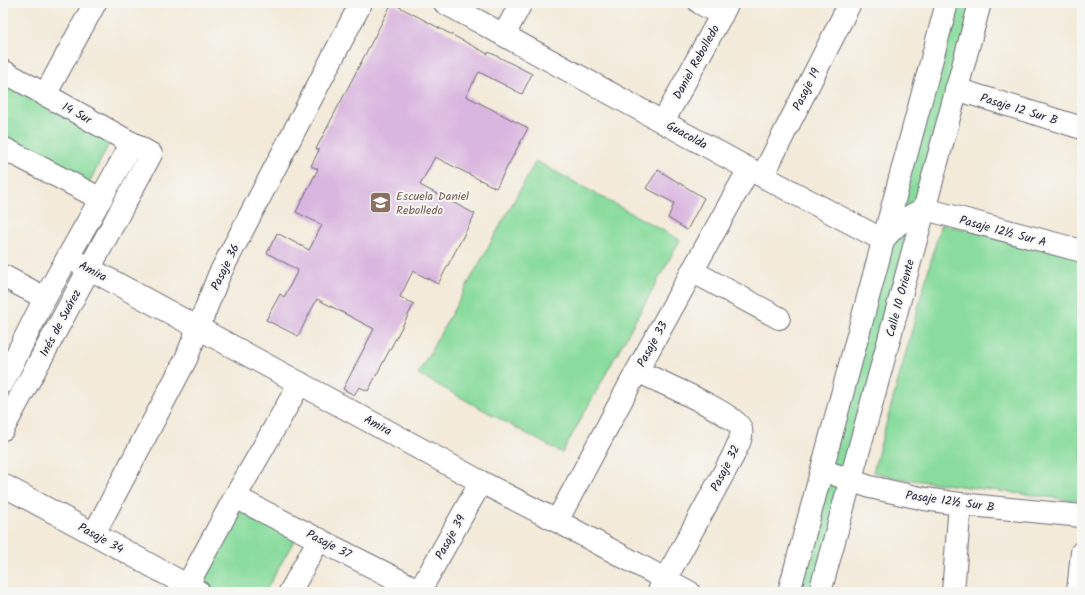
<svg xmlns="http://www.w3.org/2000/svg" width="1085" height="595" font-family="Kalam,sans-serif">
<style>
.green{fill:#89dc9d;stroke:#567f6c}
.building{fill:#d9b6df}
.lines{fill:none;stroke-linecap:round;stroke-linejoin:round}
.minor-casing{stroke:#6b6872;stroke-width:24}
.major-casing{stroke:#6b6872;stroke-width:24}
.minor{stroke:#fff;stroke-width:22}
.major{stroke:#fff;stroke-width:22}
.labels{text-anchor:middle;stroke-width:4;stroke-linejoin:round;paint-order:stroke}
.street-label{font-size:12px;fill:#22223b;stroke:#f6f6f2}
.education-label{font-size:12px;fill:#785e54;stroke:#f6f6f2;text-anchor:start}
</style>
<rect width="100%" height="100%" fill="#f6f6f2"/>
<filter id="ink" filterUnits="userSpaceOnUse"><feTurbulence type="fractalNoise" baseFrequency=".025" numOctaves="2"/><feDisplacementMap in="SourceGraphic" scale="8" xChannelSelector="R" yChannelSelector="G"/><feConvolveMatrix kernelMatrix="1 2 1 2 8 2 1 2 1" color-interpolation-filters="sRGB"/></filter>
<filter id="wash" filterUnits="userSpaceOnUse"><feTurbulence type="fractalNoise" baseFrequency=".012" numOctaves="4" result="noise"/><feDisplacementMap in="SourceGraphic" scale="16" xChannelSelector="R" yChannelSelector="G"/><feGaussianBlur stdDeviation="0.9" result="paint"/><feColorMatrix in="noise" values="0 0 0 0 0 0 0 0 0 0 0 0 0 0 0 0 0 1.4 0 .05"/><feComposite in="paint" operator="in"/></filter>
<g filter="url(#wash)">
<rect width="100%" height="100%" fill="#f3ead9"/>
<g class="green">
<polygon points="952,3 978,3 814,592 792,592"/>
<polygon points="3,81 110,142 88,185 3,141"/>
<polygon points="536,161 680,240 562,453 418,374"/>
<polygon points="941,224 1082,257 1082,475 1079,501 897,478 873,472"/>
<polygon points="234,503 296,537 265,592 215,592 192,579"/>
</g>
<g id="blocks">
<g class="building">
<polygon points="392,3 488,54 489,52 532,74 522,94 479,72 466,96 528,128 496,188 435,157 420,185 475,214 438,284 413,271 400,297 414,304 368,391 359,387 354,395 343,389 374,329 317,299 298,336 266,320 280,294 284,297 298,270 267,253 277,233 309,250 322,225 296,212 318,169 311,166 319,150 316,149"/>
<polygon points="658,170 704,198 687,230 668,218 674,203 646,188"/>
</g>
</g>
</g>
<g filter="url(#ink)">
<use href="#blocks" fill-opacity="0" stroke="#6b6872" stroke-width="1"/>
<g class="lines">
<defs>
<g id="minor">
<path d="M445,3L749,169L883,240C896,224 906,217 925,209L1082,251"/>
<polyline points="700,3 722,15"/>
<polyline points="504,35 521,3"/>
<polyline points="3,71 151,154 3,429"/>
<polyline points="956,89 1082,128"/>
<polyline points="45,95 95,3"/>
<polyline points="663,122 728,3"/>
<polyline points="3,148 101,199"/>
<polyline points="763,175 850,3"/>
<polyline points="68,257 481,482 557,521 689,592"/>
<polyline points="692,271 779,318"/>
<polyline points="3,276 45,298"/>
<path d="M637,371C653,379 739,415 741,429C743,438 736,448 733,456L659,591"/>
<polyline points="3,382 45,298 132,143"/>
<polyline points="822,470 870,487 925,499 960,504 1082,516"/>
<polyline points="3,485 94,534 199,592"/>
<polyline points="235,497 422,592"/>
<polyline points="557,521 637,371 749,169"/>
<polyline points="94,534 186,359 219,275 361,3"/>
<polyline points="187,586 235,497 300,383"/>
<polyline points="290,592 319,539"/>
<polyline points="419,592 481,482"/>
<polyline points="953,592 960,504"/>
<polyline points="1078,592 1082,552"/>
</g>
<g id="major">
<polyline points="789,592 947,3"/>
<path d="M820,592C874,396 927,199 980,3"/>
</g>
</defs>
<use href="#minor" class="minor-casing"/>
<use href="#major" class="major-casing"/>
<use href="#minor" class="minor"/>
<use href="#major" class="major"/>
</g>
</g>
<defs>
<symbol id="school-square" viewBox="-11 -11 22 22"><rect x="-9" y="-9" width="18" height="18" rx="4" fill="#8d6e63" stroke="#f6f6f2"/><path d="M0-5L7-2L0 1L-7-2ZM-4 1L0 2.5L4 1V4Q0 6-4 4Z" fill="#fff"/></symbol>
</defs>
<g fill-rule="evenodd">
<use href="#school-square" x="368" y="190" width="25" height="25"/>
</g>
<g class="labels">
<g class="street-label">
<text transform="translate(696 62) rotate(-61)" y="4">Daniel Rebolledo</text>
<text transform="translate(806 89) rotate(-63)" y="4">Pasaje 19</text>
<text transform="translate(1019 109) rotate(17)" y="4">Pasaje 12 Sur B</text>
<text transform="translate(77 113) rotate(29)" y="4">14 Sur</text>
<text transform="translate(687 135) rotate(29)" y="4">Guacolda</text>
<text transform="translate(1003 231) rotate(15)" y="4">Pasaje 12½ Sur A</text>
<text transform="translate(225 267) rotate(-64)" y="4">Pasaje 36</text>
<text transform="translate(93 271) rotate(29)" y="4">Amira</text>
<text transform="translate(900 298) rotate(-75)" y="4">Calle 10 Oriente</text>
<text transform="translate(60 323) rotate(-62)" y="4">Inés de Suárez</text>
<text transform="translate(652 344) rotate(-61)" y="4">Pasaje 33</text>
<text transform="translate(378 425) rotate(29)" y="4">Amira</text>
<text transform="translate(725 468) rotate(-63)" y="4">Pasaje 32</text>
<text transform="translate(950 501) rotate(8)" y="4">Pasaje 12½ Sur B</text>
<text transform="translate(450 537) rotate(-61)" y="4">Pasaje 39</text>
<text transform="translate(101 538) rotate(29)" y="4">Pasaje 34</text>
<text transform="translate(329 544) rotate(27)" y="4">Pasaje 37</text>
</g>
<g class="education-label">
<text x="396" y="200">Escuela Daniel<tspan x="396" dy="14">Rebolledo</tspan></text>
</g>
</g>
<rect width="1085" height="595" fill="none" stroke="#f6f6f2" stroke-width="16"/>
</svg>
